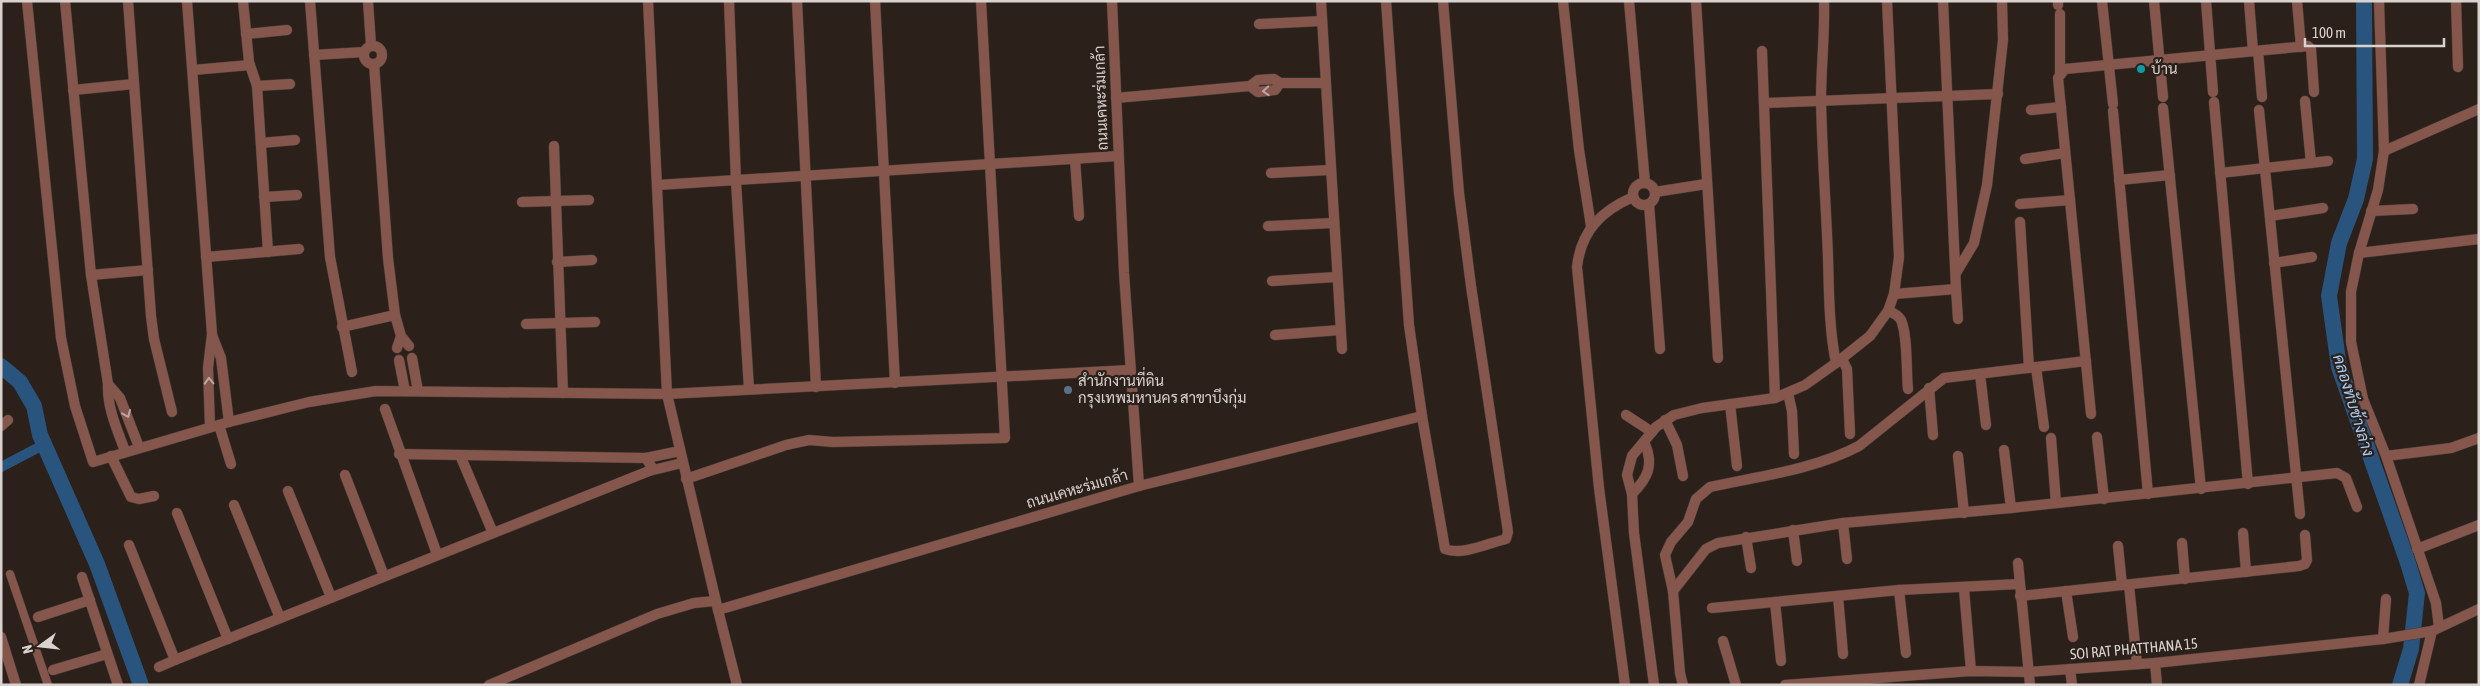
<svg xmlns="http://www.w3.org/2000/svg" width="2480" height="686" font-family="'Asap Condensed',Sarabun,sans-serif">
<style>
.lines{fill:none;stroke-linecap:round;stroke-linejoin:round}
.canal{stroke:#29547d;stroke-width:10}
.river{stroke:#29547d;stroke-width:16}
.pedestrian-casing{stroke:#473c37;stroke-width:9}
.minor-casing{stroke:#473c37;stroke-width:11}
.tertiary-casing{stroke:#473c37;stroke-width:11}
.pedestrian{stroke:#84564c;stroke-width:8}
.minor{stroke:#84564c;stroke-width:10}
.tertiary{stroke:#84564c;stroke-width:10}
.oneway{stroke:#bca7a0}
.culture-dot{fill:#0f9aa8;stroke:#2b201a;stroke-width:2}
.service-dot{fill:#5c6f8a;stroke:#2b201a;stroke-width:2}
.labels{text-anchor:middle;stroke-width:4.5;stroke-linejoin:round;paint-order:stroke}
.poi-label{font-size:15px;fill:#dad2ce;stroke:#2b201a;text-anchor:start}
.street-label{font-size:15px;fill:#dad2ce;stroke:#2b201a}
.water-label{font-size:16px;font-style:italic;fill:#a6ccf2;stroke:#2b201a}
</style>
<rect width="100%" height="100%" fill="#2b201a"/>
<g class="lines">
<polyline class="canal" points="1,467 45,444"/>
<g class="river">
<polyline points="2364,1 2365,159 2356,199 2339,243 2329,296 2339,367 2408,563 2417,593 2411,649 2400,685"/>
<polyline points="1,366 20,382 34,406 40,435 97,564 141,685"/>
</g>
<defs>
<polyline id="pedestrian" points="10,574 48,685"/>
<g id="minor">
<polyline points="27,1 61,338 75,406 93,462 229,422 309,402 376,391 667,394 1130,370"/>
<path d="M65,1L91,275L108,384C107,408 117,429 125,451"/>
<polyline points="128,1 151,316 154,339 172,412"/>
<polyline points="187,1 212,334 208,368 210,427"/>
<polyline points="243,1 249,62 257,86 268,252"/>
<polyline points="310,1 330,257 352,372"/>
<polyline points="368,1 371,45"/>
<polyline points="648,1 667,394 718,610"/>
<polyline points="729,1 736,182 749,389"/>
<polyline points="797,1 816,387"/>
<polyline points="875,1 895,383"/>
<polyline points="1321,1 1342,349"/>
<polyline points="1563,1 1579,150 1591,226"/>
<polyline points="1629,1 1645,183"/>
<polyline points="1696,1 1718,358"/>
<path d="M1824,1C1825,35 1821,67 1821,100C1822,152 1826,205 1828,257C1829,292 1829,329 1836,363"/>
<polyline points="2058,1 2058,5"/>
<polyline points="2102,1 2113,104"/>
<polyline points="2154,1 2163,97"/>
<polyline points="2206,1 2213,92"/>
<polyline points="2249,1 2253,51"/>
<polyline points="2297,1 2301,47"/>
<polyline points="2379,1 2384,151 2378,190 2359,253 2351,292 2351,342 2363,399 2386,456 2436,603 2439,627"/>
<polyline points="2456,1 2458,67"/>
<polyline points="1259,24 1322,21"/>
<polyline points="246,34 287,30"/>
<circle cx="373" cy="55" r="9"/>
<polyline points="1762,51 1775,398"/>
<polyline points="2258,51 2262,97"/>
<polyline points="314,55 364,52"/>
<polyline points="374,64 388,258 395,315 401,336 409,346"/>
<polyline points="193,70 250,65"/>
<polyline points="2060,73 2060,14"/>
<polyline points="257,86 290,84"/>
<polyline points="1250,86 1258,92 1275,90 1280,83"/>
<polyline points="73,90 134,84"/>
<polyline points="1116,98 1250,86 1258,80 1274,79 1280,83 1325,83"/>
<polyline points="2305,101 2311,163"/>
<polyline points="2214,102 2248,484"/>
<polyline points="1764,103 1998,94"/>
<polyline points="2163,108 2201,489"/>
<polyline points="2031,110 2061,107"/>
<polyline points="2259,110 2300,514"/>
<polyline points="2113,111 2148,494"/>
<polyline points="261,143 295,140"/>
<polyline points="554,146 563,393"/>
<polyline points="2384,151 2479,109"/>
<polyline points="1075,159 1079,216"/>
<polyline points="2025,159 2065,153"/>
<polyline points="1271,173 1330,170"/>
<polyline points="2220,173 2328,161"/>
<polyline points="2119,180 2170,175"/>
<circle cx="1644" cy="194" r="11"/>
<polyline points="658,185 1118,156"/>
<polyline points="1655,192 1706,184"/>
<polyline points="264,197 297,195"/>
<polyline points="522,202 589,200"/>
<polyline points="1649,204 1660,349"/>
<polyline points="2020,204 2070,200"/>
<polyline points="2371,211 2413,209"/>
<polyline points="2270,216 2323,208"/>
<polyline points="2020,222 2029,368"/>
<polyline points="1268,226 1333,223"/>
<polyline points="2359,253 2479,239"/>
<polyline points="206,257 299,249"/>
<polyline points="557,262 592,260"/>
<polyline points="2274,263 2312,257"/>
<polyline points="1956,273 1974,243 1987,185 2003,40 2002,1"/>
<polyline points="91,275 148,270"/>
<polyline points="1272,281 1336,277"/>
<polyline points="1956,289 1958,319"/>
<polyline points="1894,294 1956,289 1943,1"/>
<path d="M1888,311C1894,313 1898,315 1901,320C1908,336 1906,371 1908,389"/>
<polyline points="526,324 595,322"/>
<polyline points="342,327 395,315"/>
<polyline points="212,335 221,358 229,422"/>
<polyline points="1275,335 1340,330"/>
<polyline points="397,348 401,336"/>
<polyline points="412,358 418,391"/>
<polyline points="1842,359 1847,369 1850,434"/>
<polyline points="399,360 405,391"/>
<polyline points="2036,367 2044,427"/>
<polyline points="1980,374 1986,425"/>
<polyline points="108,384 120,398 139,447"/>
<polyline points="1929,388 1933,435"/>
<polyline points="1788,393 1792,411 1794,454"/>
<polyline points="1730,404 1737,466"/>
<polyline points="385,409 437,554"/>
<polyline points="2091,414 2058,78 2065,69 2308,46 2311,49 2314,92"/>
<polyline points="1626,415 1652,432"/>
<path d="M1422,416L1445,549C1462,556 1489,543 1506,539L1508,532L1471,286L1459,193L1443,1"/>
<polyline points="1665,420 1677,445 1683,476"/>
<polyline points="219,425 231,464"/>
<polyline points="1,426 8,420"/>
<polyline points="2097,437 2104,499"/>
<polyline points="2051,438 2056,503"/>
<polyline points="2004,450 2011,508"/>
<polyline points="460,455 493,533"/>
<polyline points="111,456 131,497 139,499 154,496"/>
<polyline points="1958,456 1964,513"/>
<polyline points="2386,456 2451,448 2479,438"/>
<polyline points="646,458 680,451"/>
<polyline points="649,471 682,463"/>
<polyline points="345,475 384,576"/>
<polyline points="686,479 786,445 809,440 833,442 1005,438 981,1"/>
<polyline points="1139,486 1422,416 1409,325 1386,1"/>
<polyline points="288,491 331,597"/>
<path d="M1632,494C1648,478 1654,465 1645,444"/>
<polyline points="234,505 280,618"/>
<polyline points="177,513 228,639"/>
<polyline points="1843,523 1847,559"/>
<polyline points="1793,530 1797,561"/>
<polyline points="2243,533 2246,572"/>
<polyline points="1746,537 1751,568"/>
<polyline points="2182,543 2185,579"/>
<polyline points="129,545 175,660 649,471 651,466 646,458 399,454"/>
<polyline points="2118,546 2122,585"/>
<polyline points="2417,549 2479,525"/>
<polyline points="2018,563 2030,685"/>
<polyline points="82,577 118,685"/>
<polyline points="2129,585 2137,664"/>
<polyline points="1964,589 1971,671"/>
<polyline points="1899,590 1906,653"/>
<polyline points="1673,591 1706,549 1718,543 1843,523 2011,508 2337,473 2346,478 2357,507"/>
<polyline points="2066,591 2073,637"/>
<polyline points="1838,596 1843,654"/>
<polyline points="2020,596 2299,566 2305,564 2307,560 2305,535"/>
<polyline points="1775,602 1781,661"/>
<polyline points="1712,608 1899,590 2019,584"/>
<polyline points="38,617 90,600"/>
<polyline points="1,637 16,685"/>
<polyline points="2383,639 2386,599"/>
<polyline points="1723,641 1736,685"/>
<polyline points="2155,663 2157,685"/>
<polyline points="159,667 175,660"/>
<polyline points="2070,669 2072,685"/>
<polyline points="53,670 107,654"/>
<polyline points="489,685 657,614 694,603 715,601"/>
<path d="M1625,685L1599,488L1577,267C1581,231 1601,211 1633,197"/>
<polyline points="1654,685 1634,533 1632,494 1627,475 1632,456 1656,427 1674,415 1702,408 1775,398 1805,385 1836,363 1870,336 1888,311 1894,294 1899,257 1887,1"/>
<path d="M1683,685L1680,673L1673,591L1665,555L1671,542L1688,522L1696,499L1710,487C1760,476 1813,470 1859,446L1944,378L2086,361"/>
<polyline points="1785,685 1971,671 2030,672 2155,663 2383,639 2432,631 2479,609"/>
<polyline points="2419,685 2432,631"/>
</g>
<polyline id="tertiary" points="737,685 718,610 1139,486 1124,273 1112,1"/>
</defs>
<use href="#pedestrian" class="pedestrian-casing"/>
<use href="#minor" class="minor-casing"/>
<use href="#tertiary" class="tertiary-casing"/>
<use href="#pedestrian" class="pedestrian"/>
<use href="#minor" class="minor"/>
<use href="#tertiary" class="tertiary"/>
</g>
<defs><path id="oneway-chevron" d="M-2-3.5L2.5 0L-2 3.5" fill="none" stroke-width="1.6" stroke-linecap="round" stroke-linejoin="round" transform="scale(1.25)"/></defs>
<g class="oneway">
<use href="#oneway-chevron" transform="translate(1266 91) rotate(177)"/>
<use href="#oneway-chevron" transform="translate(209 381) rotate(-92)"/>
<use href="#oneway-chevron" transform="translate(127 414) rotate(67)"/>
</g>
<circle class="culture-dot" cx="2141" cy="69" r="5"/>
<circle class="service-dot" cx="1068" cy="390" r="5"/>
<g class="labels">
<g class="poi-label">
<text x="2151" y="74">บ้าน</text>
<text x="1078" y="386">สำนักงานที่ดิน<tspan x="1078" dy="17">กรุงเทพมหานคร สาขาบึงกุ่ม</tspan></text>
</g>
<g class="street-label">
<text transform="translate(1101 98) rotate(-92)" y="5">ถนนเคหะร่มเกล้า</text>
<text transform="translate(1077 489) rotate(-16)" y="5">ถนนเคหะร่มเกล้า</text>
<text transform="translate(2134 649) rotate(-5)" y="5">SOI RAT PHATTHANA 15</text>
</g>
<g class="water-label">
<text transform="translate(2354 405) rotate(73)" y="6">คลองทับช้างล่าง</text>
</g>
</g>
<rect width="2480" height="686" fill="none" stroke="#dad2ce" stroke-width="5"/>
<g transform="translate(40 646) rotate(255)" stroke="#2b201a" stroke-width="4" paint-order="stroke">
<path d="M0-4L9 19L0 12L-9 19Z" fill="#dad2ce"/>
<text y="-8" font-size="14" font-weight="bold" text-anchor="middle" fill="#dad2ce">N</text>
</g>
<path d="M2305 38v8h139v-8" fill="none" stroke="#dad2ce" stroke-width="2.5"/>
<text x="2312" y="38" font-size="15" fill="#dad2ce" stroke="#2b201a" stroke-width="4" paint-order="stroke">100 m</text>
</svg>
